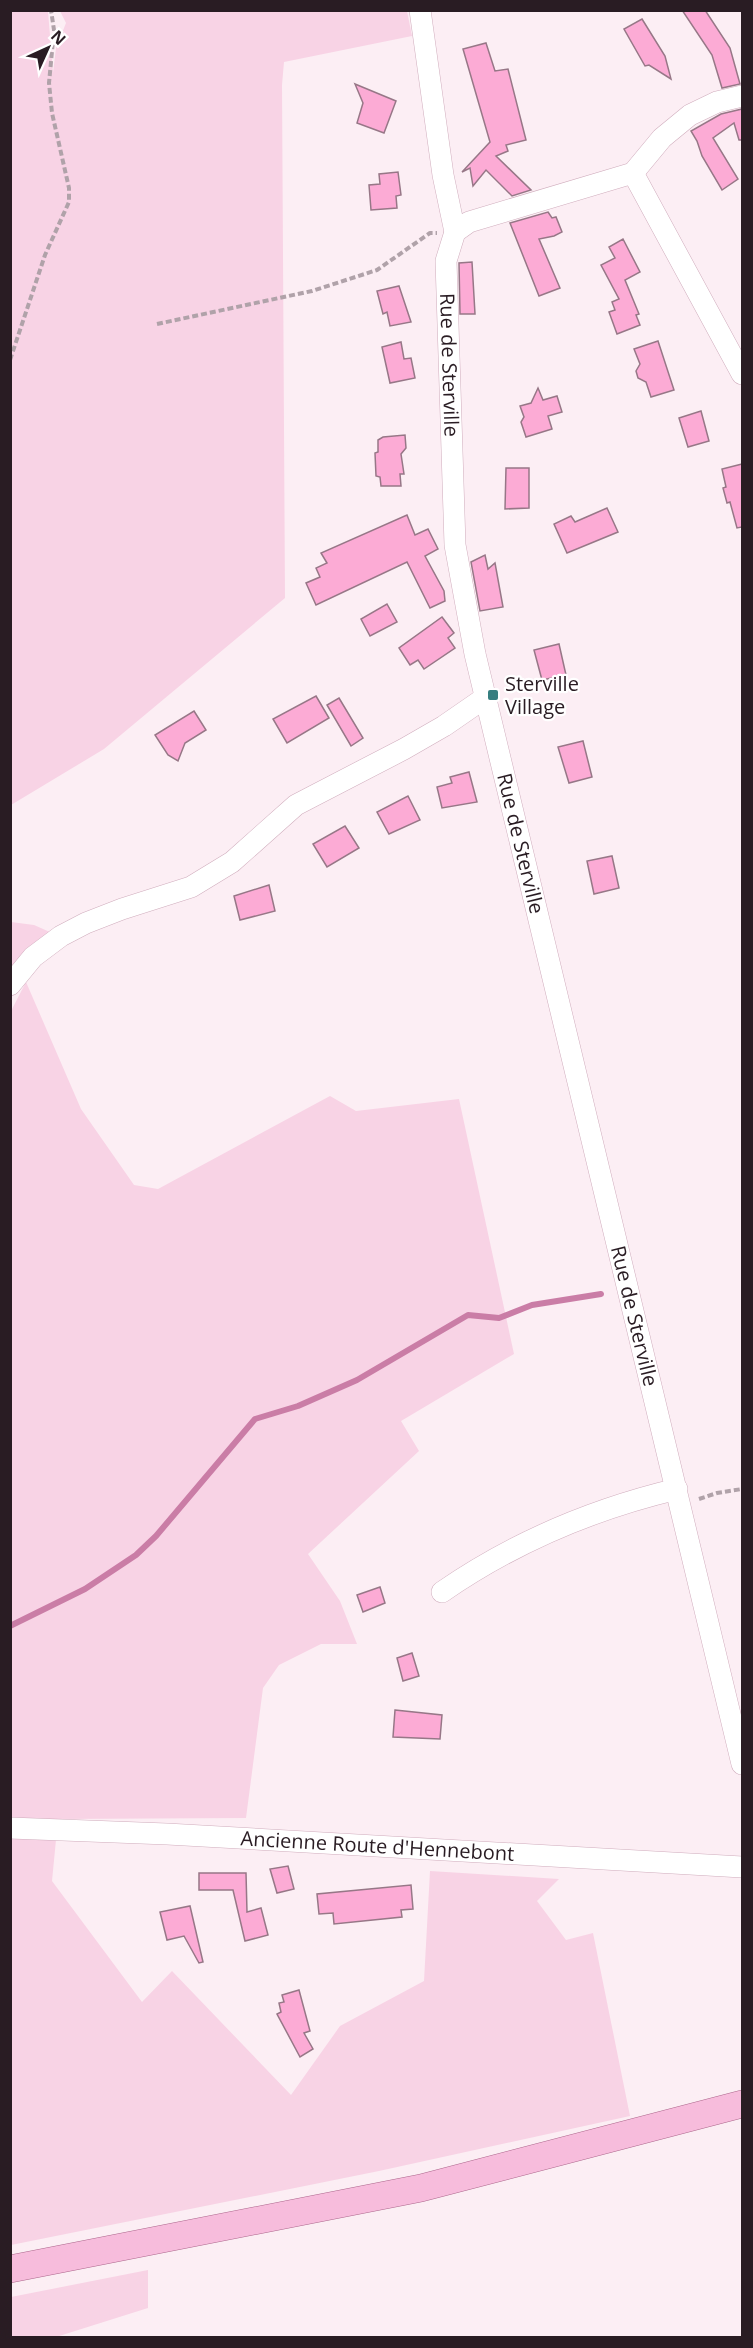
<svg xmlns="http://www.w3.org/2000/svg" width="753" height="2348" font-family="'Open Sans',sans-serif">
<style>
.green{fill:#f8d3e5}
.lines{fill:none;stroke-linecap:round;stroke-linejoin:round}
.stream{stroke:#ca7da6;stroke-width:6}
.building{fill:#fcabd5;stroke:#977787;stroke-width:1.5}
.minor-casing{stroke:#d0adbd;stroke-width:22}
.major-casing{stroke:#ac678c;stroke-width:28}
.path{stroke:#b0a2a9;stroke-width:4;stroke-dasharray:6 3;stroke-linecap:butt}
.minor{stroke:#fff;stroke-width:21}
.major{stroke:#f7bcdc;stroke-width:27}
.poi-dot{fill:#367f80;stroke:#fff;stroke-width:2}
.labels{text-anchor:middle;stroke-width:4.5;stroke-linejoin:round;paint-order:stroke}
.street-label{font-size:20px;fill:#291c23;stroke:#fff}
.poi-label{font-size:20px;fill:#291c23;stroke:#fff;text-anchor:start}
</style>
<rect width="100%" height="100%" fill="#fceef4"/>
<g class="green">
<polygon points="10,11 48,11 53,73 56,48 66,23 60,11 407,11 412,36 284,62 282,85 285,598 104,749 11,805"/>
<polygon points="11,922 34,925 52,933 11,972"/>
<polygon points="26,982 81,1109 134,1185 158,1189 330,1096 356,1111 459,1099 514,1354 401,1421 419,1451 308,1554 340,1601 357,1644 321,1644 279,1665 263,1688 246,1818 58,1819 52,1881 142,2002 172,1971 291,2095 340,2026 424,1981 430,1871 559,1879 537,1901 566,1940 593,1933 630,2116 379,2171 11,2245 10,1013"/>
<polygon points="148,2270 148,2308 56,2337 11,2337 11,2297"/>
</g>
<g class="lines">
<polyline class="stream" points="10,1626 85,1589 136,1555 156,1536 255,1419 298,1406 357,1380 468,1315 499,1318 532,1305 601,1294"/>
</g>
<g class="building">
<polygon points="682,10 705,10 730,48 740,84 722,88 712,55"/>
<polygon points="642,19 665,56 671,79 649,65 645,66 624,29"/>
<polygon points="486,43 495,71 508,69 526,140 506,145 508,151 496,156 531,190 512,196 486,170 473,186 470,168 462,172 490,142 463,49"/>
<polygon points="355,84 396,101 384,133 357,123 363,103"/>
<polygon points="742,109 742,140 739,140 734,123 713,138 738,179 722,190 702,156 697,141 691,131 721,114"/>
<polygon points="398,172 401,195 396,196 397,208 371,210 369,185 380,184 379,174"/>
<polygon points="548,212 552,218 556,217 562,232 554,236 539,239 560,288 539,296 510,223"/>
<polygon points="623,239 640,272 625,280 639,314 636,315 640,325 617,334 609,312 615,310 612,302 619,299 601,265 615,258 609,247"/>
<polygon points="472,262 475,314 460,314 459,263"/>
<polygon points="399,286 411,322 390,326 387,312 383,314 377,291"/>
<polygon points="658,341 674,390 651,397 646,382 638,378 636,371 640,364 634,349"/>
<polygon points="401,342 404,359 411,358 415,378 390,383 382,347"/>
<polygon points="538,388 543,400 557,396 562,412 548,416 552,429 526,437 521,422 524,417 520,406 531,403"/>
<polygon points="701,411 709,441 688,447 679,418"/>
<polygon points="405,435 406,448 401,454 404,474 400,474 401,486 381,486 380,477 376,476 375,453 378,452 378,440 383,437"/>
<polygon points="742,464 742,527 737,528 730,502 727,503 723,488 726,487 722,469"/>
<polygon points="506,468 529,468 529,508 505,509"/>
<polygon points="607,508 618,532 567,553 554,524 571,516 575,522"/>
<polygon points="407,515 415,535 428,529 438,549 425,556 444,591 445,601 430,608 407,562 316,605 306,583 320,577 316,568 327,563 321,553"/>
<polygon points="485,555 488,569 495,563 503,607 480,611 471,562"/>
<polygon points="387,604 397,622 370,636 361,619"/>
<polygon points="442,617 454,633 448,638 455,648 424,669 418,660 410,665 399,648"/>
<polygon points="559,644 566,675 542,680 534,650"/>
<polygon points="316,696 329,718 287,743 273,719"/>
<polygon points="339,698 363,738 351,746 327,705"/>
<polygon points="194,711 206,730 185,743 178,761 168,755 155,735"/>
<polygon points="583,741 592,777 569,783 558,747"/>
<polygon points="469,772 477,802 442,808 437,787 452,783 450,777"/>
<polygon points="408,796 420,820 389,834 377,812"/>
<polygon points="345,826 359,848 327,867 313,844"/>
<polygon points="612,856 619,888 594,894 587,861"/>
<polygon points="269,885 275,911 240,920 234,896"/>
<polygon points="380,1587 385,1603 363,1612 357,1595"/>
<polygon points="412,1653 419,1676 403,1681 397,1658"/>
<polygon points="395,1710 442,1715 440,1739 393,1737"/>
<polygon points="288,1866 294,1889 277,1893 270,1869"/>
<polygon points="199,1873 246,1873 247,1912 261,1908 268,1935 245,1941 233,1890 199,1890"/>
<polygon points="411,1885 413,1909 401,1910 402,1917 334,1924 333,1913 319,1914 317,1894"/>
<polygon points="190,1906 203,1962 199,1963 184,1936 167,1940 160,1912"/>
<polygon points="299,1990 310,2031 304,2033 313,2049 300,2057 277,2014 281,2012 279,2003 284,2002 282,1995"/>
</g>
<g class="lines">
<defs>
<g id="minor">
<polyline points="420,10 443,175 455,232"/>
<path id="s1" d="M742,96L717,102L690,115L662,138L633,173L469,222L455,232L446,261L455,545L475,654L742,1764"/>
<polyline points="633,173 742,374"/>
<polyline points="10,985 33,957 61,936 86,923 122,909 191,887 232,862 296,805 404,749 444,726 486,697"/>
<path d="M442,1592C513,1543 593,1509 677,1489"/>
<path id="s2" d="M10,1828L167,1834L742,1867"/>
</g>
<polyline id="major" points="10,2269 421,2188 742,2104"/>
</defs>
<use href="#minor" class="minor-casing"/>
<use href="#major" class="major-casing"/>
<g class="path">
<polyline points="157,324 312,291 377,270 430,233 437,233"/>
<polyline points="10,360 45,255 69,202 69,188 52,113 49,83 54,30 51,10"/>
<polyline points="699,1499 717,1493 742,1489"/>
</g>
<use href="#minor" class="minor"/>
<use href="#major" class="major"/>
</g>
<rect class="poi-dot" x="487" y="689" width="12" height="12" rx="3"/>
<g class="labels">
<g class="street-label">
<text dy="7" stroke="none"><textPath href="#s1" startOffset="460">Rue de Sterville</textPath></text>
<text dy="7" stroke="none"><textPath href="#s1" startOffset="946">Rue de Sterville</textPath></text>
<text dy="7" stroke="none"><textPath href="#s1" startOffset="1432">Rue de Sterville</textPath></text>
<text dy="7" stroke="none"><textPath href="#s2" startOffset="368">Ancienne Route d'Hennebont</textPath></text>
</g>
<g class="poi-label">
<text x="505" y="691">Sterville<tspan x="505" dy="23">Village</tspan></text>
</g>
</g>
<rect width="753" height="2348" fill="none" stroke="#291c23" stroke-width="24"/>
<g transform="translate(48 48) rotate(45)" stroke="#ffffff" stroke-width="4.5" paint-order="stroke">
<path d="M0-4.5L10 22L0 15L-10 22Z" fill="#291c23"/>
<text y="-9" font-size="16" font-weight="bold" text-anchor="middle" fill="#291c23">N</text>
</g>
</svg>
